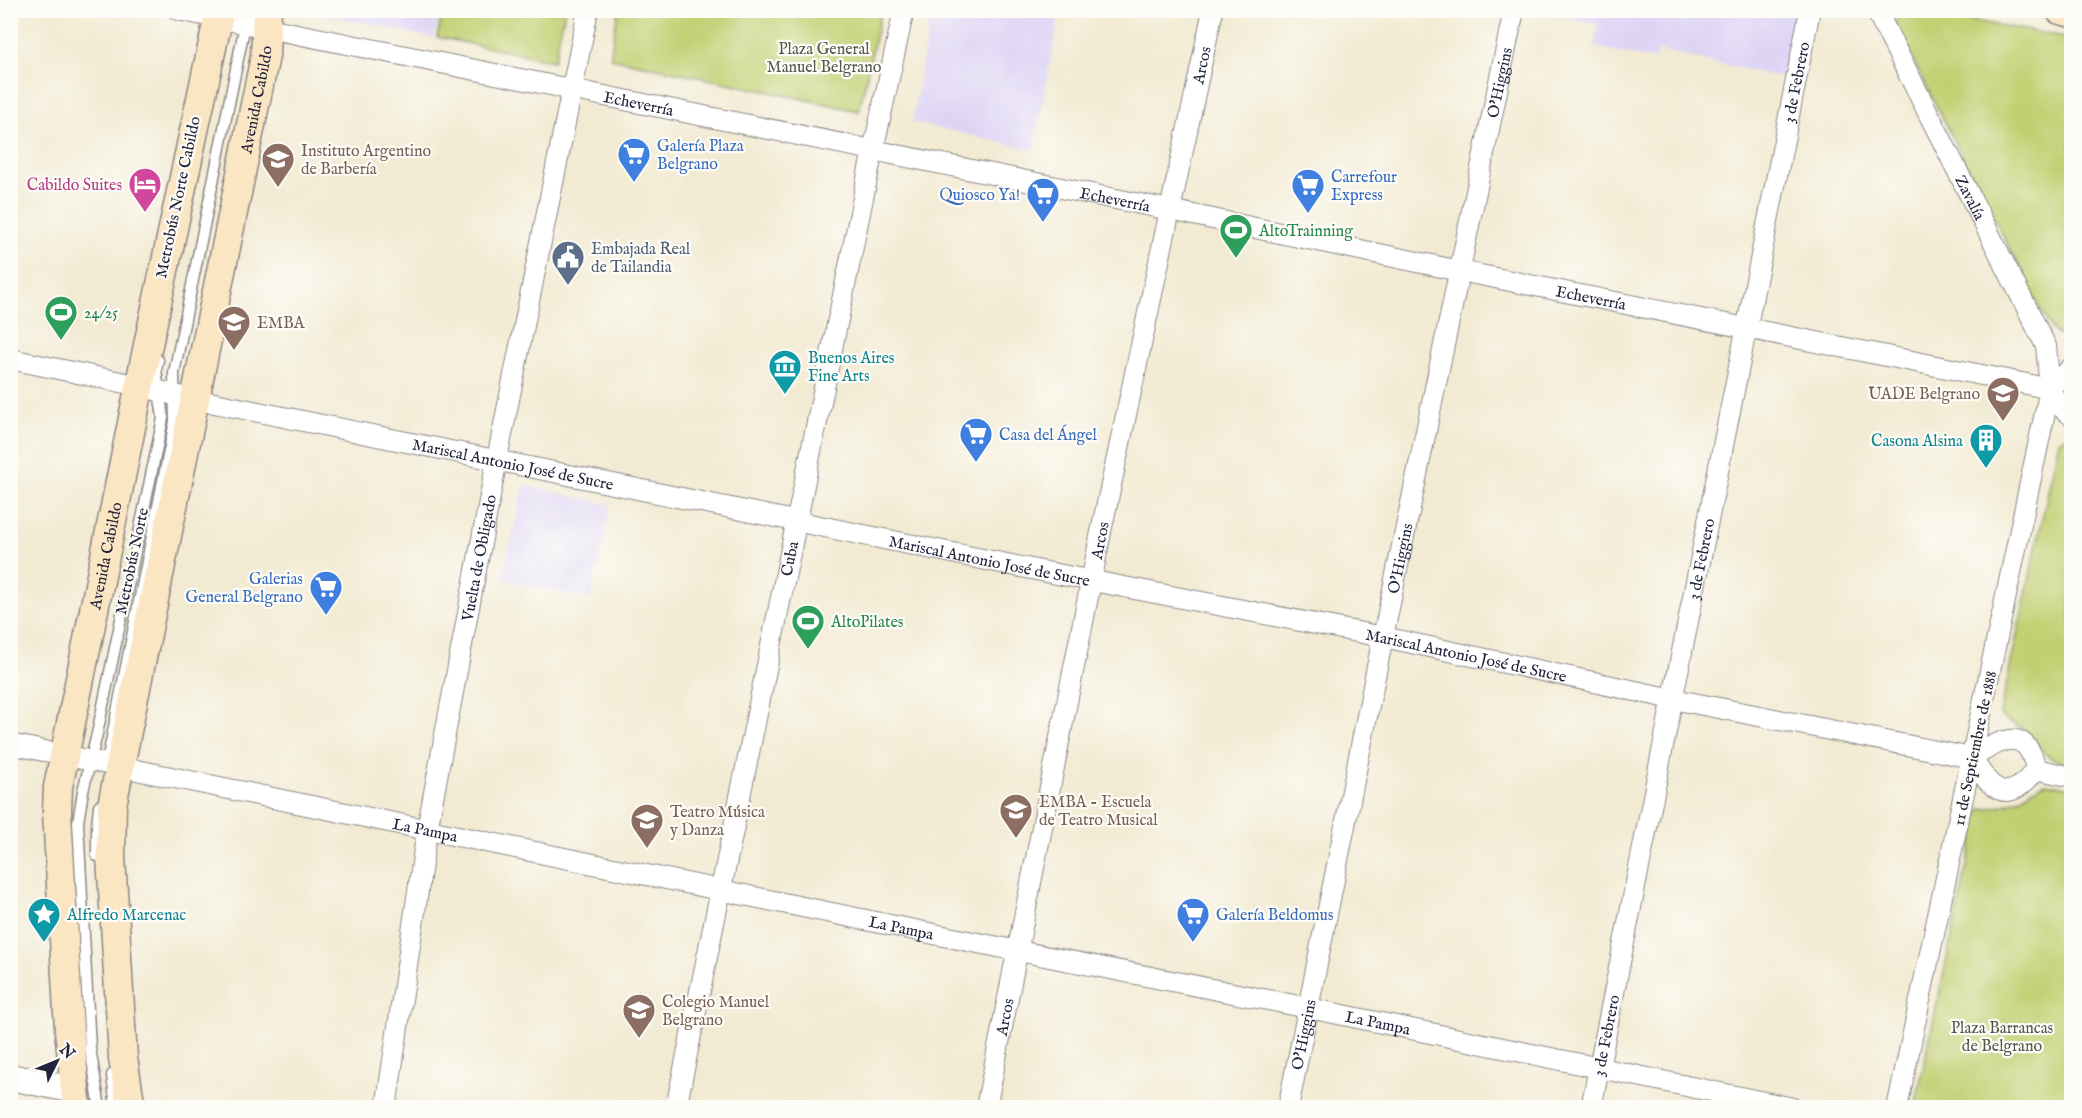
<svg xmlns="http://www.w3.org/2000/svg" width="2082" height="1118" font-family="'IM FELL English',serif">
<style>
.built{fill:#ded5f5}
.green{fill:#c1d072;stroke:#727956;stroke-width:1.5}
.lines{fill:none;stroke-linecap:round;stroke-linejoin:round}
.service-casing{stroke:#8a8686;stroke-width:13}
.minor-casing{stroke:#8a8686;stroke-width:22}
.tertiary-casing{stroke:#8a8686;stroke-width:28}
.secondary-casing{stroke:#8a8686;stroke-width:31}
.service{stroke:#fff;stroke-width:10}
.minor{stroke:#fff;stroke-width:20}
.tertiary{stroke:#fff;stroke-width:26}
.secondary{stroke:#fbe6c4;stroke-width:28}
.labels{text-anchor:middle;stroke-width:4.5;stroke-linejoin:round;paint-order:stroke}
.park-label{font-size:16px;fill:#52564c;stroke:#fdfcf7}
.street-label{font-size:16px;fill:#22223b;stroke:#fdfcf7}
.shop-label{font-size:16px;fill:#366cbe;stroke:#fdfcf7;text-anchor:start}
.education-label{font-size:16px;fill:#785e54;stroke:#fdfcf7;text-anchor:start}
.hotel-label{font-size:16px;fill:#b23c85;stroke:#fdfcf7;text-anchor:end}
.leisure-label{font-size:16px;fill:#27864d;stroke:#fdfcf7;text-anchor:start}
.service-label{font-size:16px;fill:#4e5e75;stroke:#fdfcf7;text-anchor:start}
.culture-label{font-size:16px;fill:#0d838f;stroke:#fdfcf7;text-anchor:start}
</style>
<rect width="100%" height="100%" fill="#fdfcf7"/>
<filter id="ink" filterUnits="userSpaceOnUse"><feTurbulence type="fractalNoise" baseFrequency=".0167" numOctaves="2"/><feDisplacementMap in="SourceGraphic" scale="12" xChannelSelector="R" yChannelSelector="G"/><feConvolveMatrix kernelMatrix="1 2 1 2 8 2 1 2 1" color-interpolation-filters="sRGB"/></filter>
<filter id="wash" filterUnits="userSpaceOnUse"><feTurbulence type="fractalNoise" baseFrequency=".008" numOctaves="4" result="noise"/><feDisplacementMap in="SourceGraphic" scale="24" xChannelSelector="R" yChannelSelector="G"/><feGaussianBlur stdDeviation="1.35" result="paint"/><feColorMatrix in="noise" values="0 0 0 0 0 0 0 0 0 0 0 0 0 0 0 0 0 1.4 0 .05"/><feComposite in="paint" operator="in"/></filter>
<g filter="url(#wash)">
<rect width="100%" height="100%" fill="#f2ead2"/>
<g class="built">
<polygon points="308,11 441,10 441,11 434,38"/>
<polygon points="931,11 1060,11 1033,150 912,122"/>
<polygon points="1532,11 1801,11 1788,79 1658,50 1655,60 1594,47 1598,24"/>
<polygon points="524,485 611,505 591,599 502,579"/>
</g>
<g class="green">
<polygon points="1905,10 1917,11 2071,38 2071,339 2058,335 2051,329 1894,23"/>
<polygon points="443,11 565,11 554,61 437,37"/>
<polygon points="618,11 618,10 881,11 859,111 610,58"/>
<path d="M2067,435H2071V764C2036,757 2046,748 2023,729C2015,722 2005,724 2000,714L2059,441Z"/>
<path d="M2047,783L2071,788V1107H1916L1917,1096L1978,815L1981,809C1996,808 2009,804 2022,797C2031,792 2036,785 2047,783Z"/>
</g>
</g>
<g filter="url(#ink)">
<g class="lines">
<defs>
<g id="service">
<polyline points="106,767 175,421 174,373 248,10"/>
<polyline points="97,856 97,825 99,806"/>
<polyline points="112,1075 116,1108"/>
<polyline points="100,1108 90,1048 78,822 83,791 97,734 163,418 156,370 158,360"/>
</g>
<g id="minor">
<path id="s1" d="M178,10L1170,210L1460,271L2017,382L2050,389L2060,406L2072,416"/>
<path id="s2" d="M1876,10L2042,338L2046,346L2050,389L1897,1108"/>
<path id="s3" d="M10,359L140,386L175,395L1031,569L1383,637L1673,699L1972,758C2000,740 2026,724 2036,769"/>
<polyline points="2050,389 2072,367"/>
<path id="s4" d="M10,744L973,942L1309,1008L1793,1108"/>
<path d="M1972,758C1991,791 2008,807 2036,769"/>
<polyline points="2036,769 2072,777"/>
<path id="s5" d="M386,1108L427,830L497,459L588,10"/>
<path id="s6" d="M676,1108L869,169L904,10"/>
<path id="s7" d="M986,1108L1102,527L1213,10"/>
<path id="s8" d="M1288,1108L1383,637L1514,10"/>
<path id="s9" d="M1591,1108L1810,10"/>
</g>
<polyline id="tertiary" points="10,1077 75,1090"/>
<g id="secondary">
<polyline points="2060,10 2072,13"/>
<path id="s10" d="M77,1108L69,1030L57,812L58,787L145,359L220,10"/>
<path id="s11" d="M131,1108L123,1058L111,857L112,805L265,56L267,10"/>
</g>
</defs>
<use href="#service" class="service-casing"/>
<use href="#minor" class="minor-casing"/>
<use href="#tertiary" class="tertiary-casing"/>
<use href="#secondary" class="secondary-casing"/>
<use href="#service" class="service"/>
<use href="#minor" class="minor"/>
<use href="#tertiary" class="tertiary"/>
<use href="#secondary" class="secondary"/>
</g>
</g>
<defs>
<symbol id="supermarket-pin" viewBox="-11 -11 22 30"><path d="M0 17L-7.5 6A9.5 9.5 0 1 1 7.5 6Z" fill="#3f7fe0" stroke="#fdfcf7"/><path d="M-6-5.5h2.5l.6 2H6L4.5 2H-2.5L-4.4-4H-6ZM-1.5 3.2a1.3 1.3 0 1 0 .1 0ZM3 3.2a1.3 1.3 0 1 0 .1 0Z" fill="#fff"/></symbol>
<symbol id="university-pin" viewBox="-11 -11 22 30"><path d="M0 17L-7.5 6A9.5 9.5 0 1 1 7.5 6Z" fill="#8d6e63" stroke="#fdfcf7"/><path d="M0-5L7-2L0 1L-7-2ZM-4 1L0 2.5L4 1V4Q0 6-4 4Z" fill="#fff"/></symbol>
<symbol id="hotel-pin" viewBox="-11 -11 22 30"><path d="M0 17L-7.5 6A9.5 9.5 0 1 1 7.5 6Z" fill="#d1479c" stroke="#fdfcf7"/><path d="M-6-4.5h1.5V1H6V5H4.5V3h-9V5H-6ZM-4 0a1.8 1.8 0 1 1 3.6 0ZM.5 0V-2.5h3Q6-2.5 6 0Z" fill="#fff"/></symbol>
<symbol id="stadium-pin" viewBox="-11 -11 22 30"><path d="M0 17L-7.5 6A9.5 9.5 0 1 1 7.5 6Z" fill="#2e9e5b" stroke="#fdfcf7"/><path d="M0-5a6.5 5 0 1 0 0 10a6.5 5 0 1 0 0-10ZM-3.5-1.8h7v3.6h-7Z" fill="#fff"/></symbol>
<symbol id="civic-pin" viewBox="-11 -11 22 30"><path d="M0 17L-7.5 6A9.5 9.5 0 1 1 7.5 6Z" fill="#5c6f8a" stroke="#fdfcf7"/><path d="M-.6-6.5H3V-4.5H.6V-3L4-1V1h2V6H-6V1h2V-1L-.6-3ZM-1.2 2.5V6h2.4V2.5Z" fill="#fff"/></symbol>
<symbol id="museum-pin" viewBox="-11 -11 22 30"><path d="M0 17L-7.5 6A9.5 9.5 0 1 1 7.5 6Z" fill="#0f9aa8" stroke="#fdfcf7"/><path d="M0-6L6-3V-2H-6V-3ZM-5-1h2V3h-2ZM-1-1h2V3h-2ZM3-1h2V3H3ZM-6 4H6V6H-6Z" fill="#fff"/></symbol>
<symbol id="building-pin" viewBox="-11 -11 22 30"><path d="M0 17L-7.5 6A9.5 9.5 0 1 1 7.5 6Z" fill="#0f9aa8" stroke="#fdfcf7"/><path d="M-4-6H4V6H1V3H-1V6H-4ZM-2.5-4.3h1.7v1.8h-1.7ZM.8-4.3h1.7v1.8H.8ZM-2.5-1h1.7V.8h-1.7ZM.8-1h1.7V.8H.8Z" fill="#fff"/></symbol>
<symbol id="sight-pin" viewBox="-11 -11 22 30"><path d="M0 17L-7.5 6A9.5 9.5 0 1 1 7.5 6Z" fill="#0f9aa8" stroke="#fdfcf7"/><path d="M0-6L1.8-2.2L6-1.7L2.9 1.2L3.7 5.4L0 3.3L-3.7 5.4L-2.9 1.2L-6-1.7L-1.8-2.2Z" fill="#fff"/></symbol>
</defs>
<g fill-rule="evenodd">
<use href="#supermarket-pin" x="615" y="135" width="38" height="52"/>
<use href="#university-pin" x="259" y="140" width="38" height="52"/>
<use href="#hotel-pin" x="126" y="165" width="38" height="52"/>
<use href="#supermarket-pin" x="1289" y="166" width="38" height="52"/>
<use href="#supermarket-pin" x="1024" y="175" width="38" height="52"/>
<use href="#stadium-pin" x="1217" y="211" width="38" height="52"/>
<use href="#civic-pin" x="549" y="238" width="38" height="52"/>
<use href="#stadium-pin" x="42" y="293" width="38" height="52"/>
<use href="#university-pin" x="215" y="303" width="38" height="52"/>
<use href="#museum-pin" x="766" y="347" width="38" height="52"/>
<use href="#university-pin" x="1984" y="374" width="38" height="52"/>
<use href="#supermarket-pin" x="957" y="415" width="38" height="52"/>
<use href="#building-pin" x="1967" y="421" width="38" height="52"/>
<use href="#supermarket-pin" x="307" y="568" width="38" height="52"/>
<use href="#stadium-pin" x="789" y="602" width="38" height="52"/>
<use href="#university-pin" x="997" y="791" width="38" height="52"/>
<use href="#university-pin" x="628" y="801" width="38" height="52"/>
<use href="#sight-pin" x="25" y="895" width="38" height="52"/>
<use href="#supermarket-pin" x="1174" y="895" width="38" height="52"/>
<use href="#university-pin" x="620" y="991" width="38" height="52"/>
</g>
<g class="labels">
<g class="park-label">
<text x="824" y="54">Plaza General<tspan x="824" dy="18">Manuel Belgrano</tspan></text>
<text x="2002" y="1033">Plaza Barrancas<tspan x="2002" dy="18">de Belgrano</tspan></text>
</g>
<g class="street-label">
<text dy="6" stroke="none"><textPath href="#s7" startOffset="1065">Arcos</textPath></text>
<text dy="6" stroke="none"><textPath href="#s8" startOffset="1047">O'Higgins</textPath></text>
<text dy="6" stroke="none"><textPath href="#s9" startOffset="1046">3 de Febrero</textPath></text>
<text dy="6" stroke="none"><textPath href="#s11" startOffset="1024">Avenida Cabildo</textPath></text>
<text dy="6" stroke="none"><textPath href="#s1" startOffset="470">Echeverría</textPath></text>
<text transform="translate(177 197) rotate(-78)" y="6">Metrobús Norte Cabildo</text>
<text dy="6" stroke="none"><textPath href="#s2" startOffset="210">Zavalía</textPath></text>
<text dy="6" stroke="none"><textPath href="#s1" startOffset="956">Echeverría</textPath></text>
<text dy="6" stroke="none"><textPath href="#s1" startOffset="1442">Echeverría</textPath></text>
<text dy="6" stroke="none"><textPath href="#s3" startOffset="514">Mariscal Antonio José de Sucre</textPath></text>
<text dy="6" stroke="none"><textPath href="#s7" startOffset="579">Arcos</textPath></text>
<text dy="6" stroke="none"><textPath href="#s10" startOffset="558">Avenida Cabildo</textPath></text>
<text dy="6" stroke="none"><textPath href="#s5" startOffset="558">Vuelta de Obligado</textPath></text>
<text dy="6" stroke="none"><textPath href="#s6" startOffset="561">Cuba</textPath></text>
<text dy="6" stroke="none"><textPath href="#s8" startOffset="561">O'Higgins</textPath></text>
<text dy="6" stroke="none"><textPath href="#s9" startOffset="560">3 de Febrero</textPath></text>
<text dy="6" stroke="none"><textPath href="#s3" startOffset="1000">Mariscal Antonio José de Sucre</textPath></text>
<text transform="translate(131 561) rotate(-78)" y="6">Metrobús Norte</text>
<text dy="6" stroke="none"><textPath href="#s3" startOffset="1486">Mariscal Antonio José de Sucre</textPath></text>
<text transform="translate(1974 748) rotate(-78)" y="6">11 de Septiembre de 1888</text>
<text dy="6" stroke="none"><textPath href="#s4" startOffset="424">La Pampa</textPath></text>
<text dy="6" stroke="none"><textPath href="#s4" startOffset="910">La Pampa</textPath></text>
<text dy="6" stroke="none"><textPath href="#s7" startOffset="93">Arcos</textPath></text>
<text dy="6" stroke="none"><textPath href="#s4" startOffset="1396">La Pampa</textPath></text>
<text dy="6" stroke="none"><textPath href="#s8" startOffset="75">O'Higgins</textPath></text>
<text dy="6" stroke="none"><textPath href="#s9" startOffset="74">3 de Febrero</textPath></text>
</g>
<g class="shop-label">
<text x="657" y="151">Galería Plaza<tspan x="657" dy="18">Belgrano</tspan></text>
<text x="1331" y="182">Carrefour<tspan x="1331" dy="18">Express</tspan></text>
<text x="1020" y="200" text-anchor="end">Quiosco Ya!</text>
<text x="999" y="440">Casa del Ángel</text>
<text x="303" y="584" text-anchor="end">Galerias<tspan x="303" dy="18">General Belgrano</tspan></text>
<text x="1216" y="920">Galería Beldomus</text>
</g>
<g class="education-label">
<text x="301" y="156">Instituto Argentino<tspan x="301" dy="18">de Barbería</tspan></text>
<text x="257" y="328">EMBA</text>
<text x="1980" y="399" text-anchor="end">UADE Belgrano</text>
<text x="1039" y="807">EMBA - Escuela<tspan x="1039" dy="18">de Teatro Musical</tspan></text>
<text x="670" y="817">Teatro Música<tspan x="670" dy="18">y Danza</tspan></text>
<text x="662" y="1007">Colegio Manuel<tspan x="662" dy="18">Belgrano</tspan></text>
</g>
<g class="hotel-label">
<text x="122" y="190">Cabildo Suites</text>
</g>
<g class="leisure-label">
<text x="1259" y="236">AltoTrainning</text>
<text x="84" y="318">24/25</text>
<text x="831" y="627">AltoPilates</text>
</g>
<g class="service-label">
<text x="591" y="254">Embajada Real<tspan x="591" dy="18">de Tailandia</tspan></text>
</g>
<g class="culture-label">
<text x="808" y="363">Buenos Aires<tspan x="808" dy="18">Fine Arts</tspan></text>
<text x="1963" y="446" text-anchor="end">Casona Alsina</text>
<text x="67" y="920">Alfredo Marcenac</text>
</g>
</g>
<rect width="2082" height="1118" fill="none" stroke="#fdfcf7" stroke-width="36"/>
<g transform="translate(57 1061) rotate(47)" stroke="#fdfcf7" stroke-width="4.5" paint-order="stroke">
<path d="M0-4.5L10 22L0 15L-10 22Z" fill="#22223b"/>
<text y="-9" font-size="16" font-weight="bold" text-anchor="middle" fill="#22223b">N</text>
</g>
</svg>
